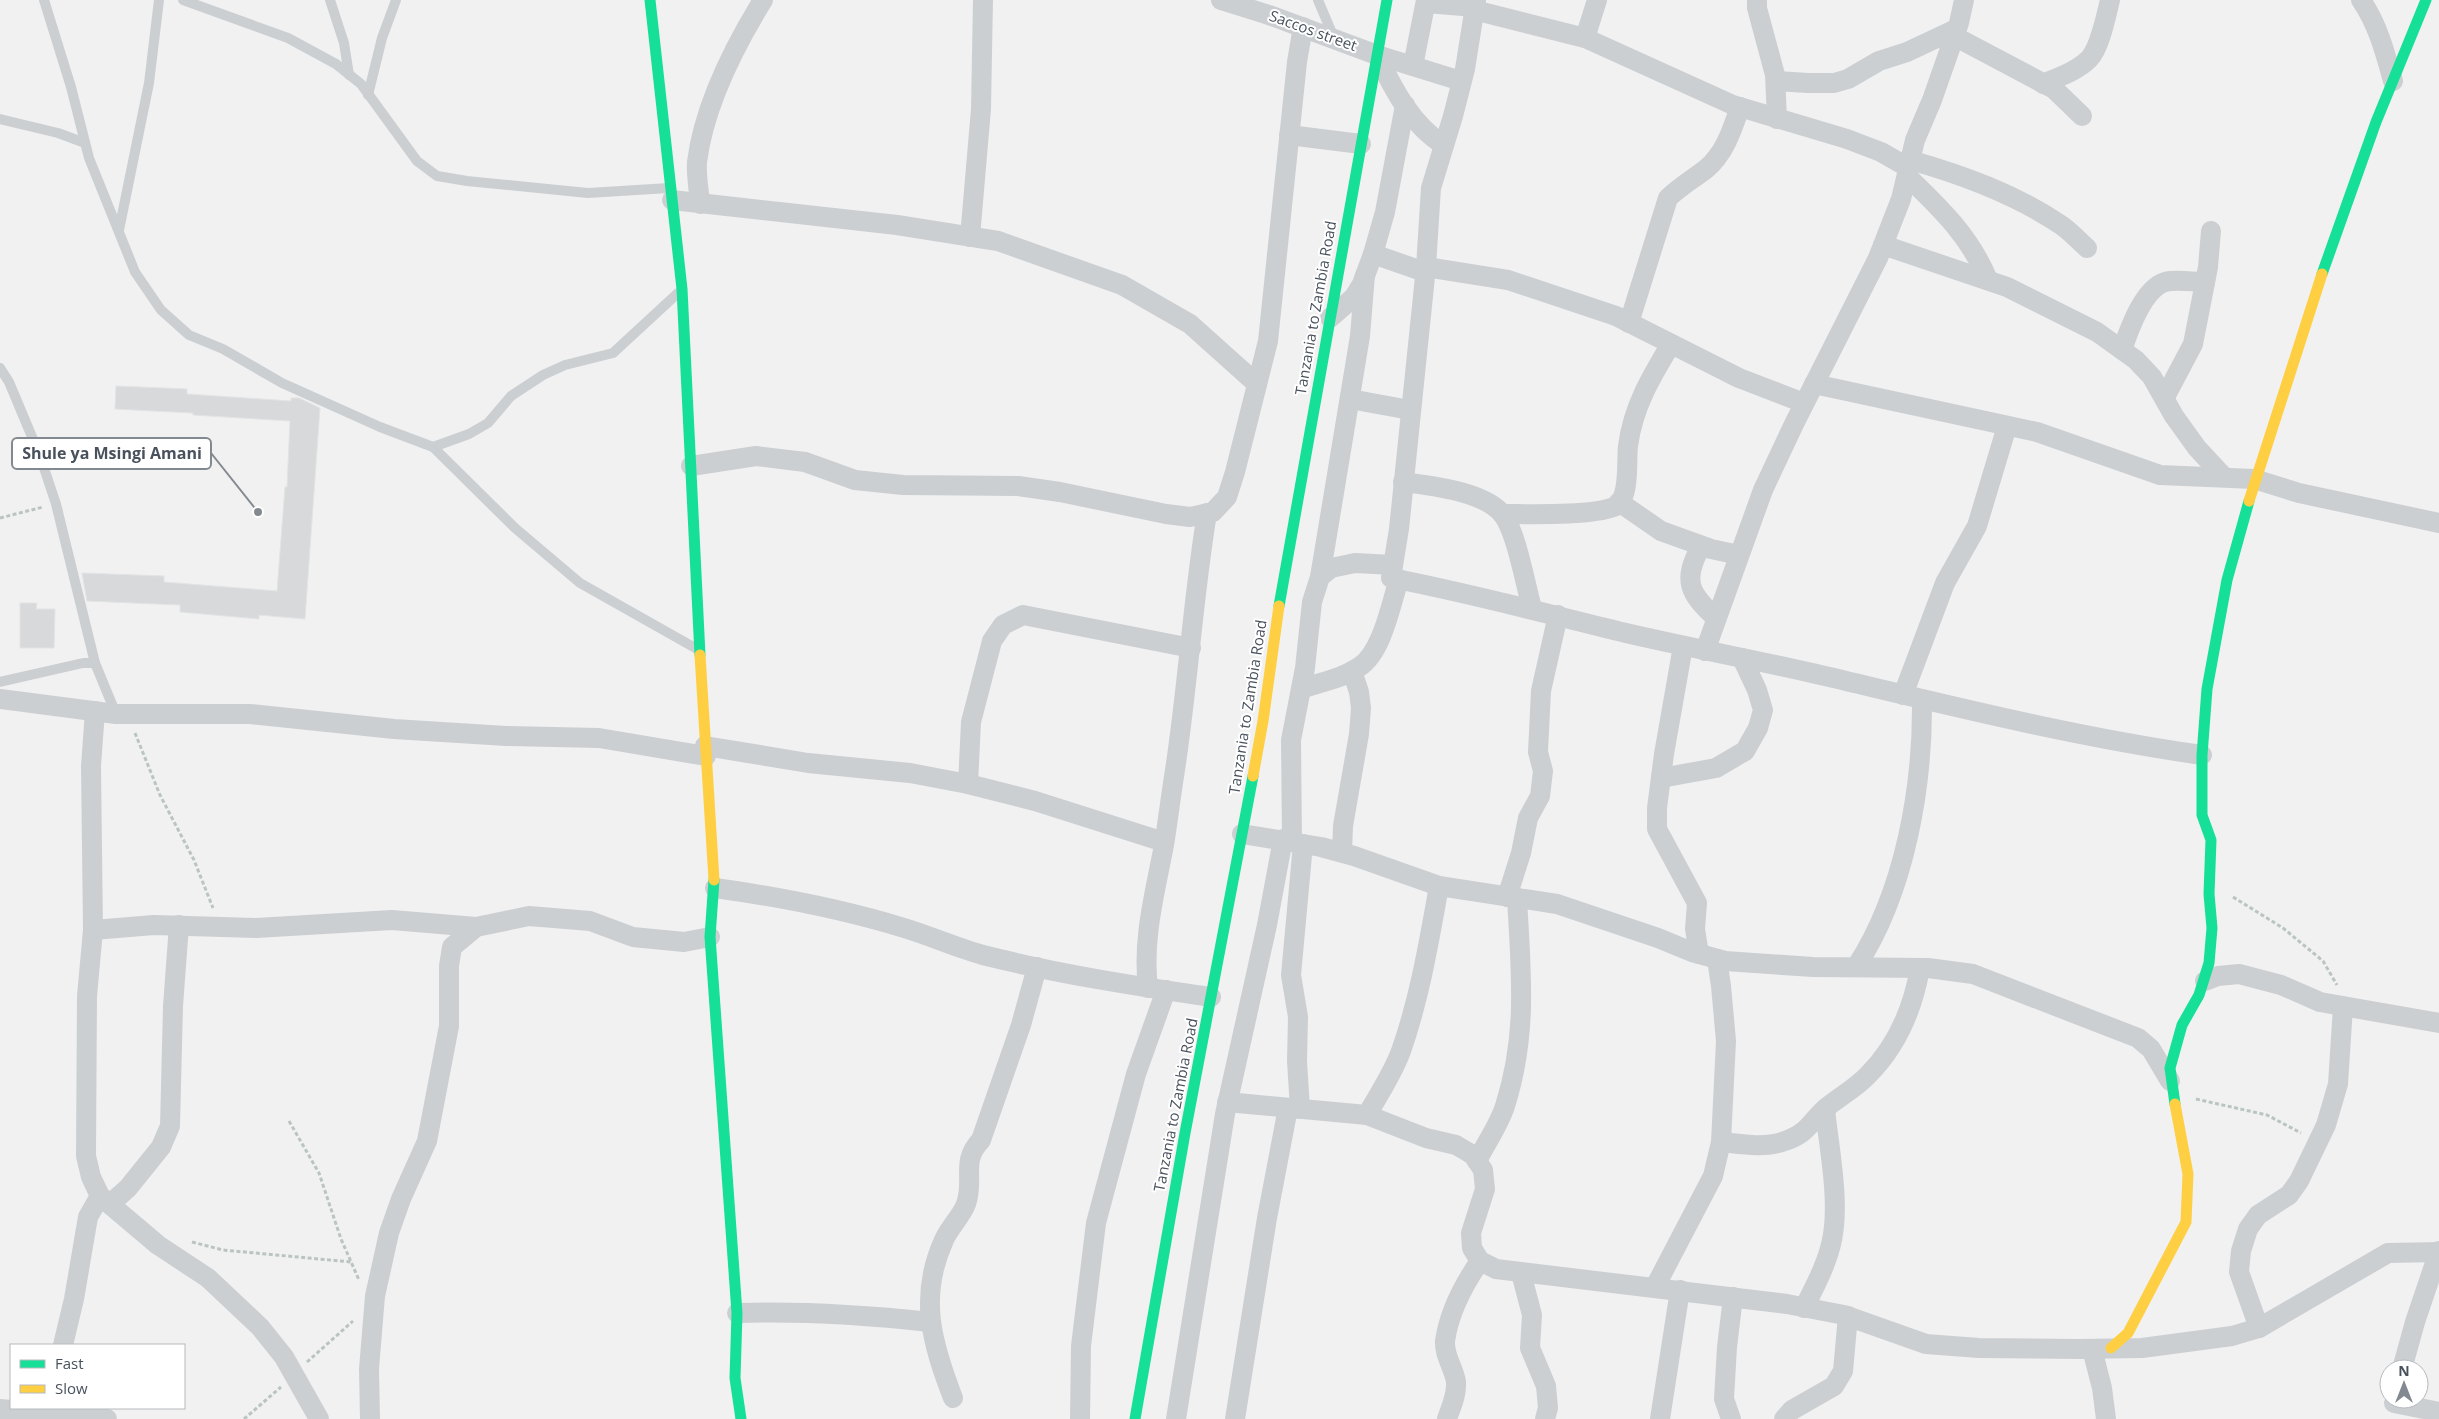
<svg xmlns="http://www.w3.org/2000/svg" width="2439" height="1419" font-family="'Open Sans',sans-serif">
<style>
.building{fill:#d8d9db;stroke:#e2e3e4}
.lines{fill:none;stroke-linecap:round;stroke-linejoin:round}
.path{stroke:#bac5c2;stroke-width:3;stroke-dasharray:4 2.5;stroke-linecap:butt}
.lane{stroke:#cccfd2;stroke-width:10}
.street{stroke:#cccfd2;stroke-width:20}
.fast{stroke:#16e098;stroke-width:11}
.slow{stroke:#ffcf43;stroke-width:11}
.labels{text-anchor:middle;stroke-width:4;stroke-linejoin:round;paint-order:stroke}
.street-label{font-size:15px;fill:#48515c;stroke:#fff}
.leader{fill:none;stroke:#838990;stroke-width:2}
.callout-dot{fill:#838990;stroke:#fff;stroke-width:2}
.callout{fill:#fff;stroke:#838990;stroke-width:2}
.callout-label{font-size:16px;text-anchor:middle;font-weight:bold;fill:#48515c}
</style>
<rect width="100%" height="100%" fill="#f1f1f1"/>
<g class="building">
<polygon points="116,386 187,389 187,394 291,401 291,398 299,398 320,408 305,619 259,615 259,619 180,612 180,605 87,601 82,573 164,576 164,582 277,591 285,487 287,487 290,421 193,415 193,413 115,409"/>
<polygon points="20,603 37,603 36,609 55,609 54,648 20,648"/>
</g>
<g class="lines">
<g class="path">
<polyline points="0,518 43,507"/>
<polyline points="135,733 160,795 194,860 213,908"/>
<polyline points="2233,897 2283,928 2323,961 2337,985"/>
<polyline points="2196,1099 2267,1115 2301,1133"/>
<polyline points="289,1121 319,1173 341,1239 359,1280"/>
<polyline points="192,1242 223,1250 351,1262"/>
<polyline points="307,1362 353,1321"/>
<polyline points="244,1419 281,1387"/>
</g>
<g class="lane">
<polyline points="44,0 71,87 89,158 135,272 161,310 189,335 223,349 282,383 380,427 433,447 515,528 580,583 697,649"/>
<polyline points="183,0 288,38 336,64 361,84 417,161 437,176 467,181 588,193 669,188"/>
<polyline points="330,0 344,43 349,75"/>
<polyline points="1318,0 1334,38"/>
<polyline points="368,95 382,38 396,0"/>
<polyline points="0,119 58,133 85,143"/>
<polyline points="119,230 149,83 159,0"/>
<polyline points="0,368 9,382 40,456 56,504 95,663 116,714"/>
<polyline points="433,447 469,434 488,423 511,396 543,375 565,365 613,353 678,293"/>
<polyline points="0,682 83,663 95,663"/>
</g>
<g class="street">
<polyline points="1221,0 1269,15 1377,55 1461,81"/>
<path d="M1476,0L1465,69L1453,116L1431,188L1426,267L1399,529L1391,578C1470,593 1547,614 1626,633C1699,650 1773,663 1846,681C1964,709 2082,738 2202,755"/>
<polyline points="1757,0 1757,8 1775,75 1777,119"/>
<path d="M2361,0C2378,25 2385,52 2393,81"/>
<polyline points="1426,3 1475,7"/>
<polyline points="1474,10 1585,38 1733,105 1847,139 1881,152 1909,168"/>
<polyline points="1954,36 2054,89 2082,116"/>
<polyline points="1585,38 1597,0"/>
<path d="M1377,55C1392,87 1412,126 1444,145"/>
<polyline points="1413,66 1426,0"/>
<polyline points="1776,81 1808,83 1834,83 1848,79 1879,61 1907,52 1956,29"/>
<path d="M2043,84C2059,77 2077,71 2089,59C2100,48 2106,16 2110,0"/>
<polyline points="1289,135 1361,144"/>
<path d="M1910,160C1963,175 2015,194 2061,225C2070,231 2078,240 2087,248"/>
<path d="M1907,176C1940,208 1970,236 1988,280"/>
<polyline points="672,200 897,225 998,241 1122,285 1190,324 1257,384"/>
<path d="M700,204C699,190 696,175 697,162C704,106 734,47 763,0"/>
<polyline points="970,237 981,109 983,0"/>
<polyline points="1883,245 2007,287 2097,332 2136,360 2152,377 2174,416 2197,448 2223,476"/>
<polyline points="1373,254 1425,272"/>
<polyline points="1426,267 1508,280 1616,316 1739,378 1804,403"/>
<polyline points="1330,318 1354,297 1362,284 1373,254 1385,212 1405,105"/>
<path d="M1629,323L1668,198C1681,186 1693,179 1706,169C1725,153 1732,130 1740,107"/>
<path d="M2122,350C2129,330 2143,289 2165,282C2177,279 2193,282 2205,282"/>
<polyline points="1814,384 2037,432 2160,475 2254,479 2299,493 2439,523"/>
<polyline points="2165,397 2193,344 2208,267 2211,231"/>
<polyline points="1350,399 1410,410"/>
<polyline points="691,466 756,456 805,462 855,480 903,485 1018,486 1060,492 1166,514 1190,517 1213,512 1227,497 1235,472 1268,341 1297,62 1303,27"/>
<path d="M1403,482C1431,486 1486,491 1504,516C1517,536 1525,583 1532,608"/>
<polyline points="1619,502 1661,531 1711,549 1739,555"/>
<path d="M1502,514C1530,514 1590,516 1614,507C1631,500 1626,461 1628,446C1633,407 1651,377 1671,344"/>
<path d="M1701,546C1682,581 1689,593 1716,618"/>
<polyline points="1320,577 1360,336 1365,275"/>
<polyline points="1683,646 1664,754 1657,808 1657,829 1697,903 1695,929 1699,954"/>
<polyline points="1705,651 1763,490 1794,424 1878,258 1901,199 1915,140 1932,100 1959,23 1964,0"/>
<path d="M1301,689C1320,682 1342,679 1359,667C1382,653 1391,604 1399,579"/>
<polyline points="1903,695 1945,583 1977,526 2007,426"/>
<polyline points="0,699 116,714 250,714 394,729 506,736 599,738 706,756"/>
<polyline points="95,711 91,766 93,930 87,996 86,1156 91,1177 100,1196 158,1245 208,1278 260,1327 284,1357 319,1419"/>
<polyline points="705,746 808,763 910,773 968,784 1035,801 1164,842"/>
<polyline points="1661,778 1716,768 1745,751 1758,728 1763,710 1757,690 1742,658"/>
<polyline points="968,784 971,722 992,641 1003,625 1023,615 1191,648"/>
<polyline points="1242,834 1321,847 1354,856 1439,886 1557,904 1658,938 1692,952 1725,961 1813,967 1928,968 1973,974 2138,1038 2151,1049 2170,1081"/>
<polyline points="1292,842 1291,740 1305,668 1312,602 1320,577 1331,568 1355,563 1393,565"/>
<polyline points="1342,852 1343,826 1359,734 1361,708 1359,692 1352,671"/>
<path d="M715,888C780,897 842,909 904,928C931,936 957,948 983,955C1058,974 1135,986 1211,997"/>
<polyline points="1507,897 1521,853 1528,818 1540,796 1543,771 1538,752 1541,691 1558,615"/>
<polyline points="93,930 154,925 256,928 392,920 476,927"/>
<path d="M1856,967C1905,892 1923,787 1922,699"/>
<polyline points="2205,981 2218,976 2239,974 2281,985 2320,1002 2439,1023"/>
<path d="M1148,988C1142,939 1155,893 1164,845C1168,820 1171,795 1175,770C1188,684 1193,598 1207,513"/>
<polyline points="1227,1102 1367,1115 1426,1138 1456,1145 1473,1155 1483,1170 1485,1189 1471,1233 1472,1248 1480,1261 1496,1269 1787,1304 1844,1315 1926,1344 1979,1348 2079,1349 2142,1348 2232,1336 2259,1328 2388,1253 2439,1252"/>
<polyline points="1300,1109 1297,1061 1298,1017 1291,975 1303,844"/>
<path d="M1367,1115C1379,1094 1393,1073 1401,1051C1420,997 1429,941 1439,886"/>
<path d="M1721,1142C1741,1144 1763,1148 1782,1142C1808,1134 1808,1124 1826,1108C1839,1097 1856,1088 1868,1075C1897,1046 1913,1008 1920,968"/>
<path d="M1477,1161C1486,1143 1499,1125 1505,1106C1528,1033 1521,973 1517,898"/>
<polyline points="110,1204 128,1188 161,1147 170,1126 173,1006 179,925"/>
<polyline points="1521,1273 1532,1315 1530,1348 1546,1386 1548,1408 1545,1419"/>
<polyline points="1655,1287 1713,1176 1721,1142 1726,1041 1721,986 1717,959"/>
<path d="M1804,1308C1815,1286 1827,1264 1832,1240C1840,1201 1829,1148 1825,1109"/>
<path d="M737,1313C802,1311 866,1315 930,1322"/>
<polyline points="2259,1328 2239,1272 2241,1251 2248,1229 2258,1215 2289,1195 2299,1181 2326,1125 2338,1084 2343,1007"/>
<polyline points="63,1345 74,1299 88,1217 100,1196"/>
<polyline points="2092,1349 2102,1388 2106,1419"/>
<polyline points="2402,1369 2415,1322 2439,1251"/>
<path d="M953,1398C932,1343 918,1297 944,1240C949,1228 961,1217 966,1204C975,1178 960,1162 981,1140L1021,1025L1037,967"/>
<polyline points="2394,1403 2439,1412"/>
<polyline points="0,1409 107,1419"/>
<polyline points="370,1419 369,1369 375,1296 389,1233 401,1199 427,1141 449,1026 449,966 452,947 476,927 529,916 590,921 633,937 684,942 710,937"/>
<polyline points="1080,1419 1081,1346 1096,1223 1136,1074 1166,990"/>
<polyline points="1176,1419 1225,1114 1267,925 1283,839"/>
<polyline points="1235,1419 1267,1218 1288,1108"/>
<path d="M1447,1419C1451,1407 1457,1395 1456,1382C1454,1368 1444,1356 1445,1341C1449,1313 1464,1284 1480,1261"/>
<polyline points="1660,1419 1680,1290"/>
<polyline points="1731,1419 1724,1399 1727,1347 1733,1297"/>
<polyline points="1784,1419 1792,1410 1834,1386 1843,1371 1848,1316"/>
</g>
<g class="fast">
<polyline points="650,0 682,289 700,655"/>
<polyline points="2322,274 2376,122 2426,0"/>
<polyline points="1279,606 1387,0"/>
<polyline points="714,880 710,937 737,1313 735,1378 741,1419"/>
<polyline points="2175,1104 2170,1068 2182,1025 2199,995 2209,963 2212,928 2209,894 2211,840 2202,815 2202,755 2207,689 2227,580 2249,501"/>
<polyline points="1135,1419 1185,1133 1253,776"/>
</g>
<g class="slow">
<polyline points="2249,501 2322,274"/>
<polyline points="700,655 714,880"/>
<polyline points="1253,776 1263,721 1279,606"/>
<polyline points="2111,1348 2128,1333 2186,1222 2188,1174 2175,1104"/>
</g>
</g>
<g class="labels">
<g class="street-label">
<text transform="translate(1313 31) rotate(20)" y="5">Saccos street</text>
<text transform="translate(1316 308) rotate(-80)" y="5">Tanzania to Zambia Road</text>
<text transform="translate(1248 707) rotate(-81)" y="5">Tanzania to Zambia Road</text>
<text transform="translate(1176 1105) rotate(-79)" y="5">Tanzania to Zambia Road</text>
</g>
</g>
<path class="leader" d="M258 512L211 453"/>
<circle class="callout-dot" cx="258" cy="512" r="5"/>
<rect class="callout" x="12" y="438" width="199" height="31" rx="5"/>
<g class="callout-label">
<text x="112" y="459">Shule ya Msingi Amani</text>
</g>
<rect x="10" y="1344" width="175" height="65" fill="#ffffff" stroke="#b6b9be"/>
<rect x="20" y="1360" width="25" height="8" fill="#16e098" stroke="#b6b9be"/>
<text x="55" y="1369" font-size="15" fill="#48515c">Fast</text>
<rect x="20" y="1385" width="25" height="8" fill="#ffcf43" stroke="#b6b9be"/>
<text x="55" y="1394" font-size="15" fill="#48515c">Slow</text>
<g transform="translate(2404 1384)"><circle r="24" fill="#ffffff" stroke="#b6b9be"/>
<path d="M0-4L9 19L0 12L-9 19Z" fill="#838990"/>
<text y="-8" font-size="14" font-weight="bold" text-anchor="middle" fill="#48515c">N</text>
</g>
</svg>
